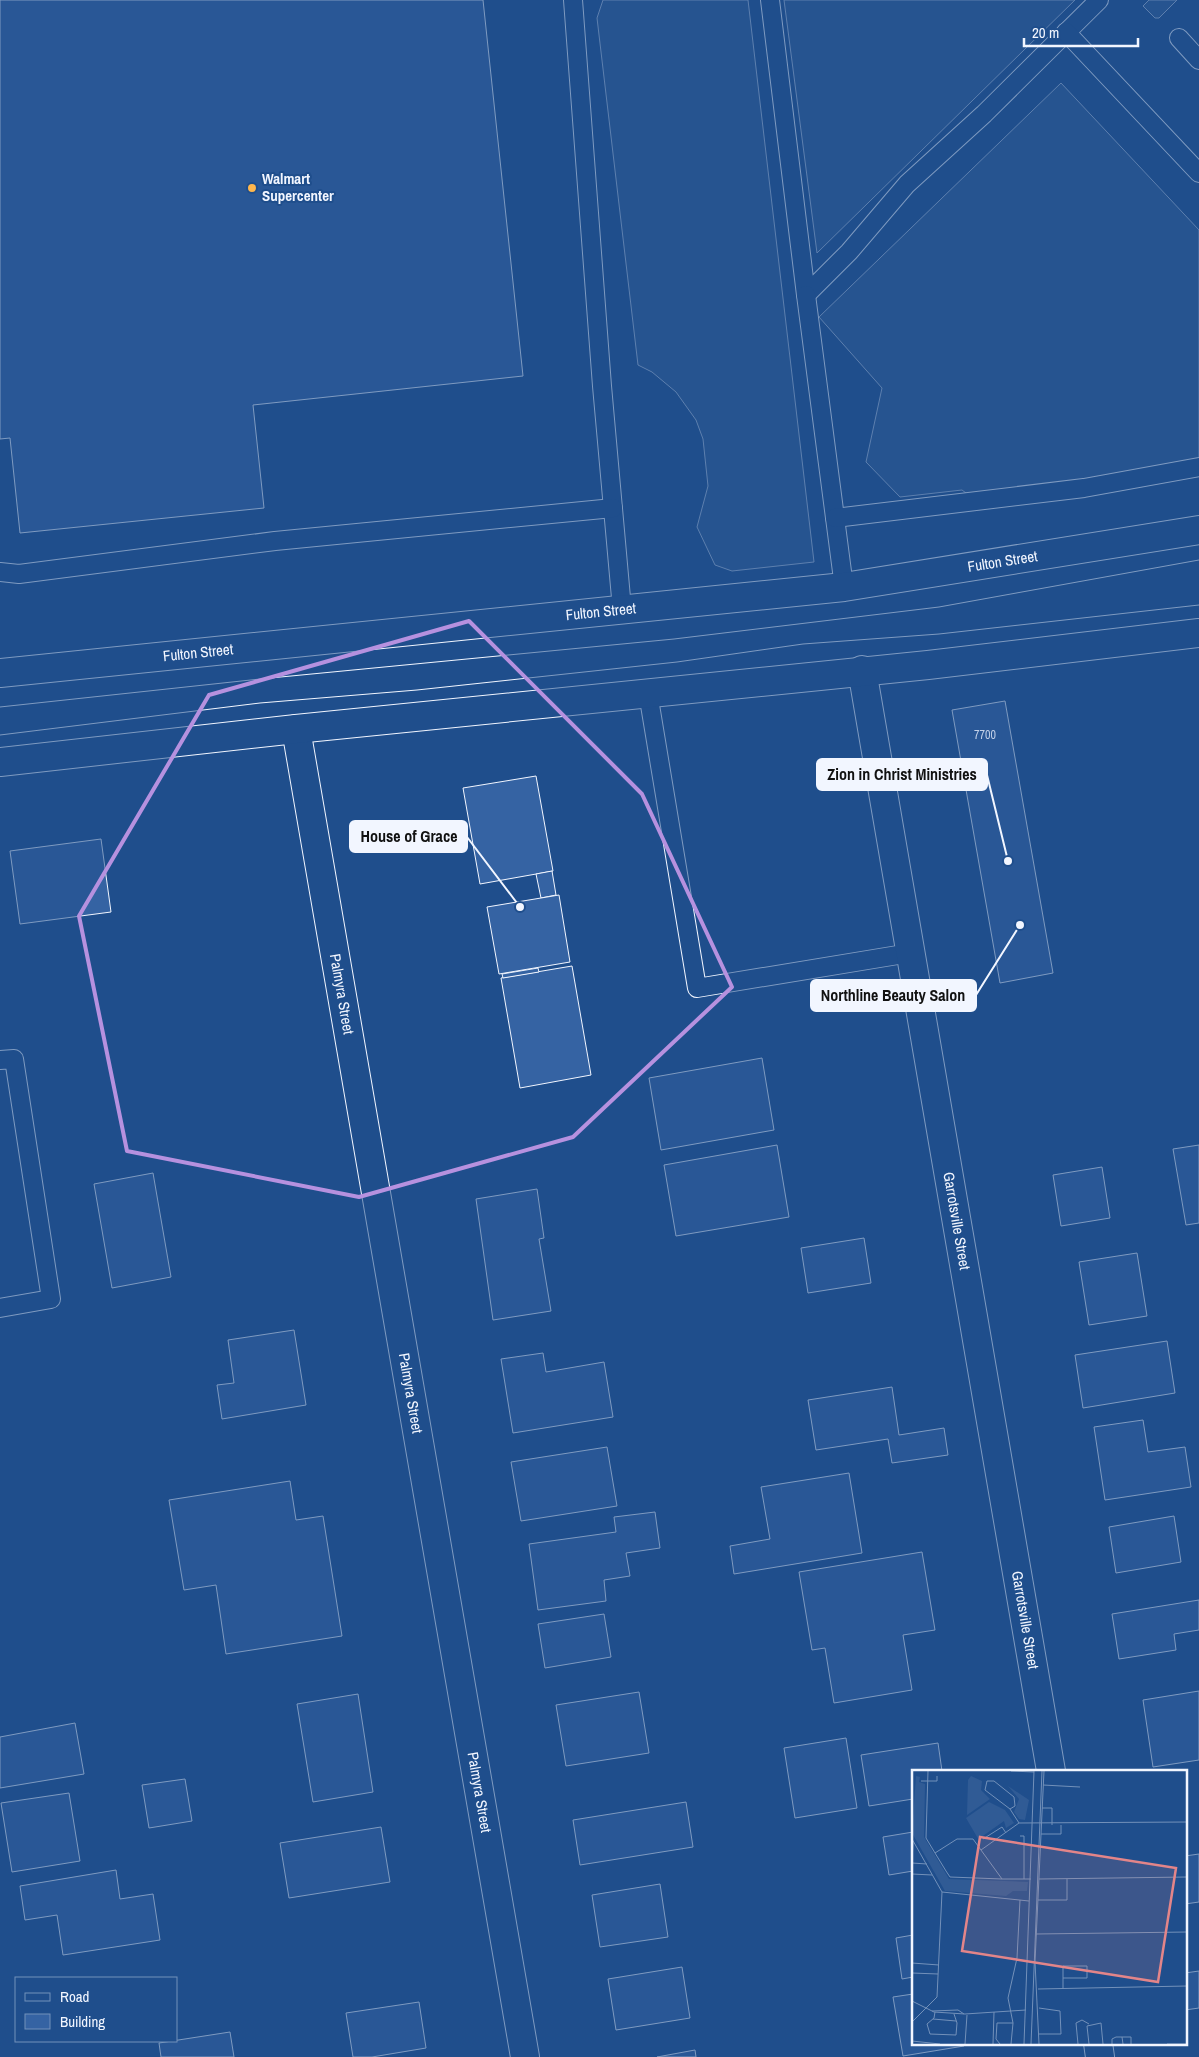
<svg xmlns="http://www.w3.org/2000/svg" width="1199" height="2057" font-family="'Archivo Narrow',sans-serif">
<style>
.built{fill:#305b95;stroke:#a8bbd7}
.building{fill:#3563a3;stroke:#f2f6ff}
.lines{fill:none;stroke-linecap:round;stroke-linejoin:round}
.service-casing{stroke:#f2f6ff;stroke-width:20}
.minor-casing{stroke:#f2f6ff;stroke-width:30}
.secondary-casing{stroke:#f2f6ff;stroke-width:30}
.service{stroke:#1f4e8c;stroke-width:18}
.minor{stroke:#1f4e8c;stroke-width:28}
.secondary{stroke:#1f4e8c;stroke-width:28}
.tram{stroke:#f2f6ff;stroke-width:1}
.marked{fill:none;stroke:#b691df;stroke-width:4;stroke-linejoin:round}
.poi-dot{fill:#ffb74d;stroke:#1f4e8c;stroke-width:2}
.labels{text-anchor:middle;stroke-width:4;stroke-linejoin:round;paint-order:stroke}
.number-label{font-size:12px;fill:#c3d1e8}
.poi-label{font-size:15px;font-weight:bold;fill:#f2f6ff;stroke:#1f4e8c;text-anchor:start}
.street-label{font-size:15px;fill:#f2f6ff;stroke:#1f4e8c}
.inset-road{fill:none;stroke:#7391ba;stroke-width:1}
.view{fill:#e38589;fill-opacity:0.15;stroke:#e38589;stroke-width:2.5}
.inset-edge{fill:none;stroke:#f2f6ff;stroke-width:2.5}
.leader{fill:none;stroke:#f2f6ff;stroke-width:2}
.callout-dot{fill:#f2f6ff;stroke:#1f4e8c;stroke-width:2}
.callout{fill:#f2f6ff;stroke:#f2f6ff;stroke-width:2}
.callout-label{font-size:16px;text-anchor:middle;font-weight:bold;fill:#111}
</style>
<rect width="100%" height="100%" fill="#1f4e8c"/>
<g class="built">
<polygon points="603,0 748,0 814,562 732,571 715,565 697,527 708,486 703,439 696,420 676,392 652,372 638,365 597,18"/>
<polygon points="784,0 1075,0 817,253"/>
<polygon points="1149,0 1177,0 1159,18 1155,18 1143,6"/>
<polygon points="1061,83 1199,230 1199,473 982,505 962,490 900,497 866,462 882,388 819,317"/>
</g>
<g class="building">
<polygon points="0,0 483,0 523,376 253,405 264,508 20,533 10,438 0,439"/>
<polygon points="1005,701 1053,973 1000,983 952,710"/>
<polygon points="536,776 553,871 480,884 463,788"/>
<polygon points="101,839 111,912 20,924 10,851"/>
<polygon points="552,871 556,895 541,898 536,874"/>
<polygon points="559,895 570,962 499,974 487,907"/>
<polygon points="572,966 591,1075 520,1088 501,978"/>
<polygon points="538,968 539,972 503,978 502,974"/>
<polygon points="762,1058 774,1130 661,1150 649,1078"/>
<polygon points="777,1145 789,1217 676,1236 664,1165"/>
<polygon points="1199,1145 1199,1223 1186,1225 1173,1149"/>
<polygon points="1102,1167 1110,1218 1061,1226 1053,1175"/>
<polygon points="153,1173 171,1277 112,1288 94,1184"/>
<polygon points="537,1189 544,1238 539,1239 551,1311 493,1320 476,1199"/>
<polygon points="864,1238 871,1283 808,1293 801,1248"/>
<polygon points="1137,1253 1147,1316 1089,1325 1079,1262"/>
<polygon points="294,1330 306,1405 222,1419 217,1385 234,1383 228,1340"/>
<polygon points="1167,1341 1175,1393 1083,1408 1075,1355"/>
<polygon points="543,1353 546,1372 604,1362 613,1417 513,1433 501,1359"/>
<polygon points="892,1387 899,1435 944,1428 948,1455 892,1463 888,1439 816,1450 808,1400"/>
<polygon points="1143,1420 1148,1452 1185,1447 1191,1487 1105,1500 1094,1427"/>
<polygon points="607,1447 617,1506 521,1521 511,1462"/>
<polygon points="849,1473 862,1553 734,1574 730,1546 770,1539 761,1487"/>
<polygon points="290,1481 296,1520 323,1516 342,1636 226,1654 216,1585 184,1590 169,1500"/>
<polygon points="655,1512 660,1548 626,1553 630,1576 604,1580 606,1601 538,1610 529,1544 616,1532 614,1517"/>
<polygon points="1174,1516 1181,1562 1116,1573 1109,1527"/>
<polygon points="922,1552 935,1630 903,1635 912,1690 834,1703 825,1648 812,1650 799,1572"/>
<polygon points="1199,1600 1199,1630 1174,1634 1176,1650 1119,1659 1112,1614"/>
<polygon points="604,1614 611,1657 545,1668 538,1624"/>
<polygon points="1199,1691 1199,1760 1153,1767 1143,1700"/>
<polygon points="639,1692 649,1753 566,1766 556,1705"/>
<polygon points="358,1694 373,1792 313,1802 297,1704"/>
<polygon points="75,1723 84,1774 0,1788 0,1737"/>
<polygon points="846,1738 857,1808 795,1818 784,1748"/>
<polygon points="938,1743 942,1771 913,1771 913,1799 869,1806 861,1755"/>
<polygon points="185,1779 192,1821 149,1828 142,1785"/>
<polygon points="69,1793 80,1861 12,1872 1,1803"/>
<polygon points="686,1802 693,1847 580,1865 573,1820"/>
<polygon points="381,1827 390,1882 289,1898 280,1843"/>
<polygon points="913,1832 913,1871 889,1875 883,1837"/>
<polygon points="1199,1854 1199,1902 1185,1904 1185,1856"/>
<polygon points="116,1870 120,1899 153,1894 160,1940 63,1955 57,1915 25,1920 20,1886"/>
<polygon points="660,1884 668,1937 600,1947 592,1895"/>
<polygon points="913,1935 913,1977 902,1979 896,1938"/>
<polygon points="682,1967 690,2018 616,2030 608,1979"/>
<polygon points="1199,1971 1199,2008 1185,2010 1185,1973"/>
<polygon points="913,1994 913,2043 963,2043 964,2046 903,2056 893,1997"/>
<polygon points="419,2002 426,2048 372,2057 353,2057 346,2013"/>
<polygon points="230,2032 234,2057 161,2057 159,2043"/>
<polygon points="695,2050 696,2057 657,2057"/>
</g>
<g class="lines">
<defs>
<g id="service">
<polyline points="573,0 602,386 622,609"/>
<polyline points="770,0 806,295 849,252 907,184 984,114 1099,0"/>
<polyline points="1066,32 1199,173"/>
<polyline points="1179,38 1199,60"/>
<polyline points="806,295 844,587"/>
<polyline points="835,518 1084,488 1199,467"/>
<polyline points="0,572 19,574 275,541 613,508"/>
<polyline points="648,693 697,988 910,953"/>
<polyline points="0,1060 14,1059 51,1299 0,1308"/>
</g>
<g id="minor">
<path id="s1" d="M862,670L1051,1771"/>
<path id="s2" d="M296,729L525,2057"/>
<polyline points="1098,2043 1100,2057"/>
</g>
<g id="secondary">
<path id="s3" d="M0,673L844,587L1199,530"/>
<polyline points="0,762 296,729 928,665 1199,633"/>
</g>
</defs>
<use href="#service" class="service-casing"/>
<use href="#minor" class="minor-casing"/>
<use href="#secondary" class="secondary-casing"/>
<use href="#service" class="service"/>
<use href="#minor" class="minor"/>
<use href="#secondary" class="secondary"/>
<g class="tram">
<polyline points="0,707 260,679 674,639 939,607 1199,560"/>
<polyline points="0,735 260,703 417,690 677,662 803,644 939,634 1199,605"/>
</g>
</g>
<path d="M0 0H1199V2057H0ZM469,621L642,794L732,987L573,1137L359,1197L127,1151L79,916L209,695Z" fill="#1f4e8c" fill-opacity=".55" fill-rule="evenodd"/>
<path class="marked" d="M469,621L642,794L732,987L573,1137L359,1197L127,1151L79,916L209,695Z"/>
<circle class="poi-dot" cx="252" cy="188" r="5"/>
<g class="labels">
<g class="number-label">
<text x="985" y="739">7700</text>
</g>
<g class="poi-label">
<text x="262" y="184">Walmart<tspan x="262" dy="17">Supercenter</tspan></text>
</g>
<g class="street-label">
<text dy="5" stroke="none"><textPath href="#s3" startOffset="1009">Fulton Street</textPath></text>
<text dy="5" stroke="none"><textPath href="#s3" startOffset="604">Fulton Street</textPath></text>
<text dy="5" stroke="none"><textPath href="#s3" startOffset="199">Fulton Street</textPath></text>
<text dy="5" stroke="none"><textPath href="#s2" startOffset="269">Palmyra Street</textPath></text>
<text dy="5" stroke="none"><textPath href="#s1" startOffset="559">Garrotsville Street</textPath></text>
<text dy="5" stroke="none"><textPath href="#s2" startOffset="674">Palmyra Street</textPath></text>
<text dy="5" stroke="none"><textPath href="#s1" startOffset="964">Garrotsville Street</textPath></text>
<text dy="5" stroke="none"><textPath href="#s2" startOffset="1079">Palmyra Street</textPath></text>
</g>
</g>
<g transform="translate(912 1770)">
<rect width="275" height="275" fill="#1f4e8c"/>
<path d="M4,6L8,7L7,12L13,14L12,67L37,109L116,112L115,121H101L94,126L33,121L0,63ZM59,6L70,11L69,20L78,29L55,45L56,10ZM96,16L117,30L113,50L107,49L102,42L107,29ZM77,32L93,40L102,53L94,58L92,51L68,68V72L54,48Z" fill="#305b95"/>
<path class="inset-road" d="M16,1L14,68L23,83L34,101L38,107L90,109L61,69H45L23,83M99,1L122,2M9,11H25V6M131,15L168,17M130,38H140V55M98,39L103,36L102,27L82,11H75L73,20L98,39L107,53M129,64H149V55M108,66H112V109M0,69L30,122L25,227L0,252M71,69L90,57L94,63M69,80L107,53L275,52M0,93L1,72M0,93L15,94M0,104L20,105M90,109H119M127,109L275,107M30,122L117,131M126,130H155V109M124,164L275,162M0,193L27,195M0,203L26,204M151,208H175V196H151V219M126,219L275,216M0,231L22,242L53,244L114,240M20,241L46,240L52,244M23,242L22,248L15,254L18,264L44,265L45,253L42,244M21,249L44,251M127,264H149L148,241L127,238M210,267H219V274M0,271L28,274M53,274L55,245M81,274L82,242M88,274L84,269L85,253H101M99,274L101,253L96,228L105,188L108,130M112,274L122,1M119,274L130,1M127,274L123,192L132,1M166,274L164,253L170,250L177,254M177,274L175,256L189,253L191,274M200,274V269L204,267H210L211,274M255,274H275"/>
<path class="view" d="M68,67L264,98L246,212L50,181Z"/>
<rect width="275" height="275" class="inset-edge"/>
</g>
<path class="leader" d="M1008 861L987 775M520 907L467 837M1020 925L976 995"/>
<g class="callout-dot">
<circle cx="1008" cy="861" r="5"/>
<circle cx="520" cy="907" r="5"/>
<circle cx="1020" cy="925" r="5"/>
</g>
<g class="callout">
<rect x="817" y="759" width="170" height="31" rx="5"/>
<rect x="350" y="821" width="117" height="31" rx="5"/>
<rect x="811" y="980" width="165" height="31" rx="5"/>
</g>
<g class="callout-label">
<text x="902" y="780">Zion in Christ Ministries</text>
<text x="409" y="842">House of Grace</text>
<text x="893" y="1001">Northline Beauty Salon</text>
</g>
<rect x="15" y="1977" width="162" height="65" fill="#1f4e8c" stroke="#7391ba"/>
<rect x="25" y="1993" width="25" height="8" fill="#1f4e8c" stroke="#7391ba"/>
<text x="60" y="2002" font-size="15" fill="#f2f6ff">Road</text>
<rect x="25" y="2014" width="25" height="15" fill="#3563a3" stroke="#7391ba"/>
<text x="60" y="2027" font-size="15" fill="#f2f6ff">Building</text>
<path d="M1024 38v8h114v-8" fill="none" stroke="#f2f6ff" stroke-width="2.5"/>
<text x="1032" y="38" font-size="15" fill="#f2f6ff" stroke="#1f4e8c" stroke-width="4" paint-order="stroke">20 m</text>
</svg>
